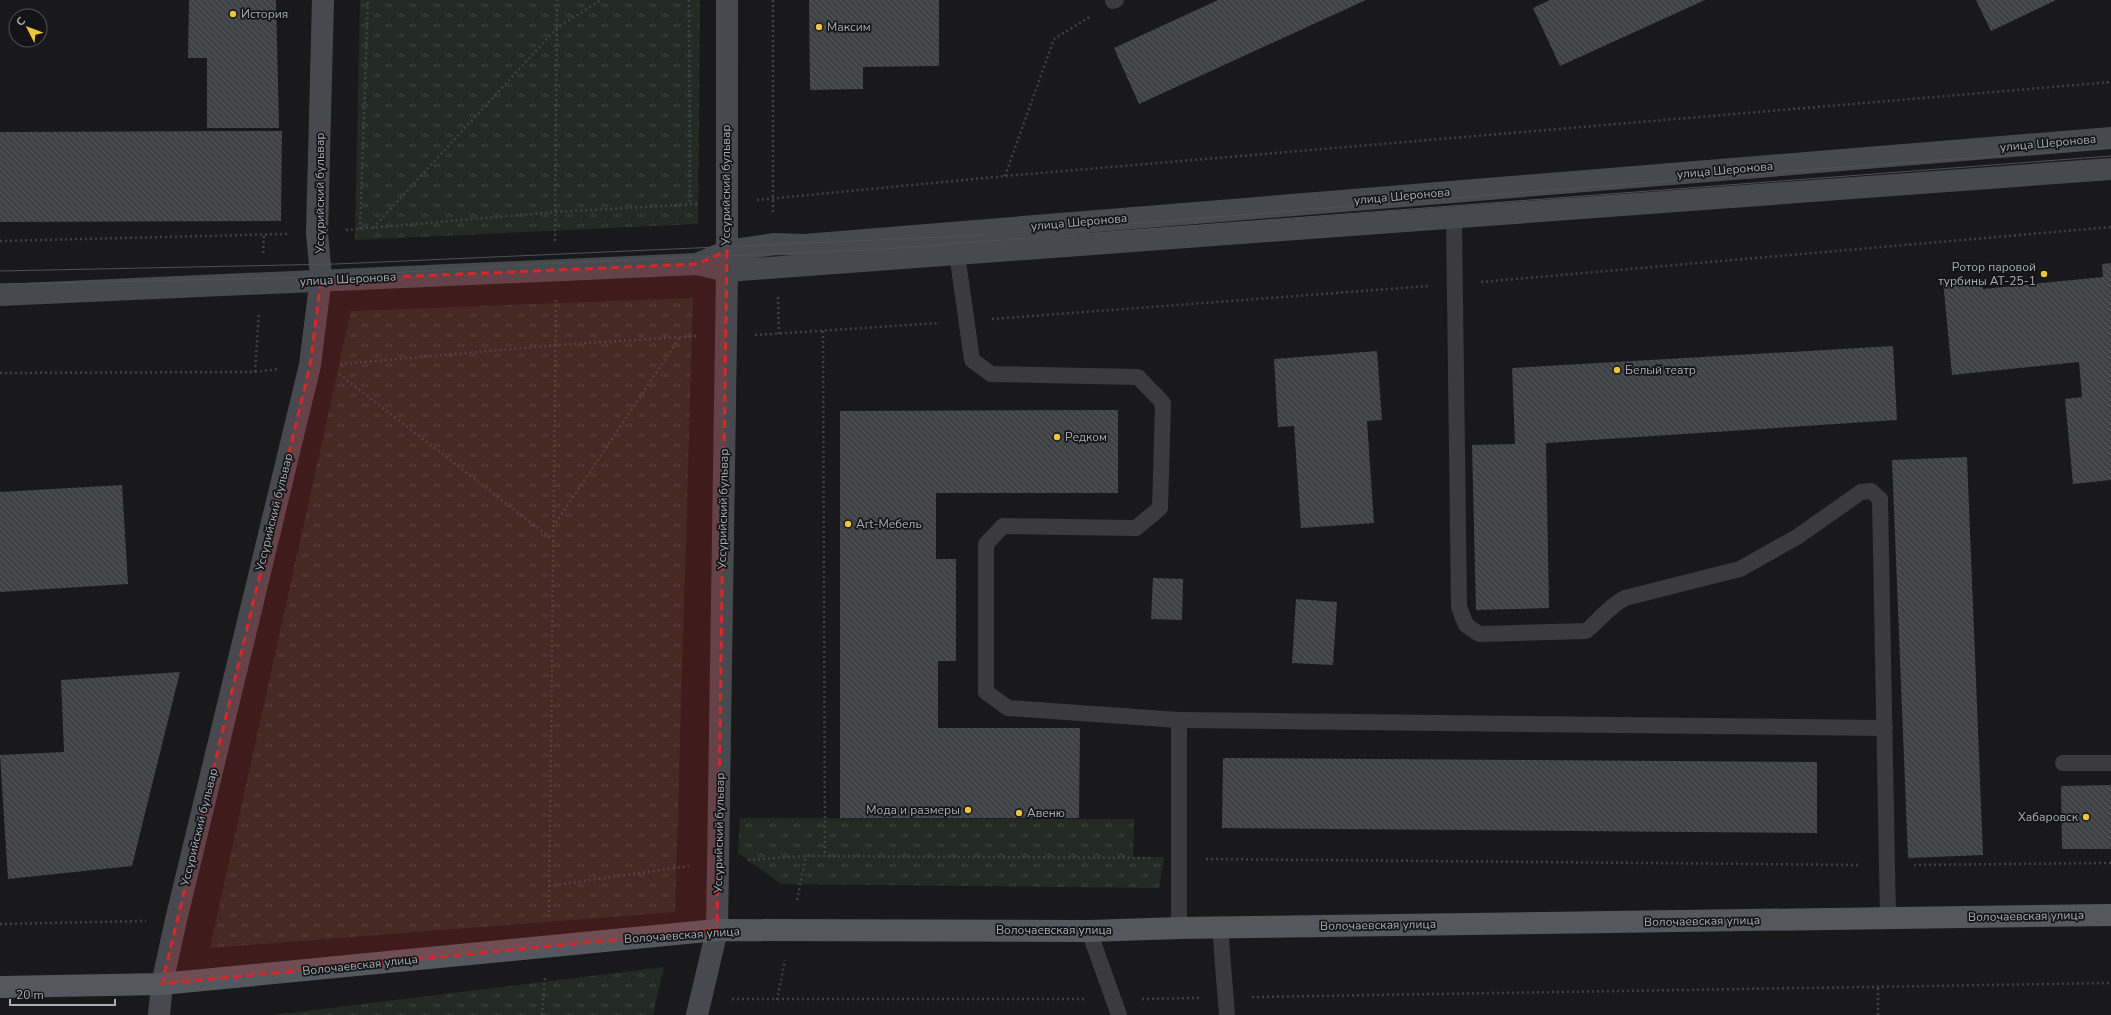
<svg xmlns="http://www.w3.org/2000/svg" width="2111" height="1015" font-family="'Nunito Sans',sans-serif">
<style>
.grass{fill:url(#grass-tufts)}
.building{fill:url(#building-back-hatch)}
.lines{fill:none;stroke-linecap:round;stroke-linejoin:round}
.path{stroke:#404146;stroke-width:2.5;stroke-dasharray:2 3;stroke-linecap:butt}
.lane{stroke:#3a3a3f;stroke-width:16}
.secondary{stroke:#48494f;stroke-width:22}
.primary{stroke:#56575e;stroke-width:22}
.tram{stroke:#515258;stroke-width:1}
.marked{fill:#d62828;fill-opacity:0.2;stroke:#d62828;stroke-width:3;stroke-dasharray:8 5;stroke-linejoin:round}
.poi-dot{fill:#e9c642;stroke:#141315;stroke-width:1.5}
.labels{text-anchor:middle;stroke-width:3.5;stroke-linejoin:round;paint-order:stroke}
.poi-label{font-size:12px;fill:#abaeb9;stroke:#141315;text-anchor:start}
.street-label{font-size:12px;fill:#abaeb9;stroke:#141315}
</style>
<defs>
<pattern id="grass-tufts" width="24" height="20" patternUnits="userSpaceOnUse"><rect width="24" height="20" fill="#232a24"/><path d="M3 7l-1-3M5 7V3M7 7l1-3M15 17l-1-3M17 17v-4M19 17l1-3" fill="none" stroke="#404642"/></pattern>
<pattern id="building-back-hatch" width="6" height="6" patternUnits="userSpaceOnUse"><rect width="6" height="6" fill="#404144"/><path d="M-1 5l2 2M0 0l6 6M5-1l2 2" fill="none" stroke="#595a5d"/></pattern>
</defs>
<rect width="100%" height="100%" fill="#19181a"/>
<g class="grass">
<polygon points="360,0 700,0 698,224 355,240"/>
<polygon points="693,298 675,912 210,948 351,311"/>
<polygon points="740,818 1134,819 1133,857 1164,857 1159,888 781,884 738,853"/>
<polygon points="664,967 653,1015 273,1015"/>
</g>
<g class="building">
<polygon points="189,0 276,0 279,128 207,128 207,58 188,58"/>
<polygon points="809,0 939,0 939,66 863,67 863,89 810,90"/>
<polygon points="1218,0 1366,0 1139,104 1114,48"/>
<polygon points="1550,0 1705,0 1560,66 1533,8"/>
<polygon points="1976,0 2056,0 1991,31"/>
<polygon points="282,131 281,221 0,222 0,132"/>
<polygon points="2111,263 2111,480 2073,484 2065,399 2082,397 2079,362 1952,375 1943,281 1982,278 1983,289 2103,277 2102,264"/>
<polygon points="1893,346 1897,420 1546,443 1549,608 1476,610 1472,445 1515,444 1512,368"/>
<polygon points="1377,351 1382,420 1367,421 1374,523 1301,528 1294,426 1278,427 1274,359"/>
<polygon points="1118,410 1118,493 936,493 936,559 956,559 956,661 938,661 938,728 1080,728 1079,818 840,818 840,411"/>
<polygon points="1967,457 1983,855 1908,858 1892,460"/>
<polygon points="122,485 128,584 0,592 0,492"/>
<polygon points="1153,578 1183,579 1182,620 1151,619"/>
<polygon points="1296,599 1337,602 1333,665 1292,663"/>
<polygon points="180,672 132,866 8,879 0,755 64,752 61,680"/>
<polygon points="1223,758 1817,762 1817,833 1222,828"/>
<polygon points="2111,785 2111,849 2062,849 2061,786"/>
</g>
<g class="lines">
<g class="path">
<polyline points="689,0 690,205"/>
<polyline points="773,0 773,214"/>
<polyline points="1005,176 1054,39 1091,16"/>
<polyline points="757,200 1005,176 2111,82"/>
<polyline points="373,228 557,28 601,0"/>
<polyline points="360,229 368,0"/>
<polyline points="346,230 555,212 698,204"/>
<polyline points="0,241 287,234"/>
<polyline points="555,241 557,0"/>
<polyline points="263,253 264,234"/>
<polyline points="1481,282 2111,227"/>
<polyline points="778,297 779,334"/>
<polyline points="992,319 1428,286"/>
<polyline points="823,331 825,856"/>
<polyline points="755,335 940,323"/>
<polyline points="340,364 557,345 696,336"/>
<polyline points="255,372 259,312"/>
<polyline points="0,373 255,372 279,369"/>
<polyline points="339,374 552,539"/>
<polyline points="553,527 680,337"/>
<polyline points="1206,859 1861,865"/>
<polyline points="748,860 806,856 1153,858"/>
<polyline points="1914,865 2111,863"/>
<polyline points="549,886 689,866"/>
<polyline points="797,900 806,856"/>
<polyline points="549,917 556,300"/>
<polyline points="0,924 146,921"/>
<polyline points="1252,997 2111,983"/>
<polyline points="732,999 1085,999"/>
<polyline points="1142,999 1199,998"/>
<polyline points="777,1000 785,960"/>
<polyline points="542,1015 545,976"/>
<polyline points="1878,1015 1878,987"/>
</g>
<g class="lane">
<polyline points="1113,1 1116,0"/>
<path d="M1454,219L1459,607L1466,625L1479,634L1586,631C1600,620 1609,606 1625,598L1740,569L1797,537L1861,492L1871,491L1880,499L1888,918"/>
<polyline points="957,254 972,360 991,374 1138,377 1163,403 1160,508 1136,528 1003,526 986,544 986,692 1008,708 1179,720 1179,928"/>
<polyline points="1179,720 1885,728"/>
<polyline points="2063,763 2111,763"/>
<polyline points="1220,927 1227,1015"/>
<polyline points="1089,931 1119,1015"/>
</g>
<g class="secondary">
<polyline points="697,264 727,251 775,244 804,245 2111,138"/>
<polyline points="0,295 697,264 727,271 2111,169"/>
<polyline points="159,1015 162,984 176,920 310,365 321,277 317,233 323,0"/>
<polyline points="697,1015 717,930 727,271 727,0"/>
</g>
<polyline class="primary" points="0,987 162,984 717,930 1089,931 1179,928 2111,915"/>
<g class="tram">
<polyline points="1116,225 1803,170 2111,148"/>
<polyline points="0,271 336,264 988,235"/>
<polyline points="0,284 321,277 555,263 870,250 2111,156"/>
</g>
</g>
<path class="marked" d="M727,251L717,930L162,984L310,365L321,280L697,264Z"/>
<g class="poi-dot">
<circle cx="233" cy="14" r="4"/>
<circle cx="819" cy="27" r="4"/>
<circle cx="2044" cy="274" r="4"/>
<circle cx="1617" cy="370" r="4"/>
<circle cx="1057" cy="437" r="4"/>
<circle cx="848" cy="524" r="4"/>
<circle cx="968" cy="810" r="4"/>
<circle cx="1019" cy="813" r="4"/>
<circle cx="2086" cy="817" r="4"/>
</g>
<g class="labels">
<g class="poi-label">
<text x="241" y="18">История</text>
<text x="827" y="31">Максим</text>
<text x="2036" y="271" text-anchor="end">Ротор паровой<tspan x="2036" dy="14">турбины АТ-25-1</tspan></text>
<text x="1625" y="374">Белый театр</text>
<text x="1065" y="441">Редком</text>
<text x="856" y="528">Art-Мебель</text>
<text x="960" y="814" text-anchor="end">Мода и размеры</text>
<text x="1027" y="817">Авеню</text>
<text x="2078" y="821" text-anchor="end">Хабаровск</text>
</g>
<g class="street-label">
<text transform="translate(2048 143) rotate(-5)" y="4">улица Шеронова</text>
<text transform="translate(1725 170) rotate(-5)" y="4">улица Шеронова</text>
<text transform="translate(726 185) rotate(-90)" y="4">Уссурийский бульвар</text>
<text transform="translate(320 193) rotate(-90)" y="4">Уссурийский бульвар</text>
<text transform="translate(1402 196) rotate(-5)" y="4">улица Шеронова</text>
<text transform="translate(1079 222) rotate(-5)" y="4">улица Шеронова</text>
<text transform="translate(348 279) rotate(-3)" y="4">улица Шеронова</text>
<text transform="translate(723 509) rotate(-89)" y="4">Уссурийский бульвар</text>
<text transform="translate(274 512) rotate(-76)" y="4">Уссурийский бульвар</text>
<text transform="translate(199 827) rotate(-76)" y="4">Уссурийский бульвар</text>
<text transform="translate(719 833) rotate(-89)" y="4">Уссурийский бульвар</text>
<text transform="translate(2026 916) rotate(-1)" y="4">Волочаевская улица</text>
<text transform="translate(1702 921) rotate(-1)" y="4">Волочаевская улица</text>
<text transform="translate(1378 925) rotate(-1)" y="4">Волочаевская улица</text>
<text x="1054" y="934">Волочаевская улица</text>
<text transform="translate(682 935) rotate(-4)" y="4">Волочаевская улица</text>
<text transform="translate(360 965) rotate(-6)" y="4">Волочаевская улица</text>
</g>
</g>
<g transform="translate(28 28) rotate(312)"><circle r="19" fill="#141315" stroke="#505157"/>
<path d="M0-3L7 15L0 10L-7 15Z" fill="#e9c642"/>
<text y="-6" font-size="11" font-weight="bold" text-anchor="middle" fill="#abaeb9">С</text>
</g>
<path d="M10 999v6h105v-6" fill="none" stroke="#abaeb9" stroke-width="2"/>
<text x="16" y="999" font-size="12" fill="#abaeb9" stroke="#141315" stroke-width="3" paint-order="stroke">20 m</text>
</svg>
